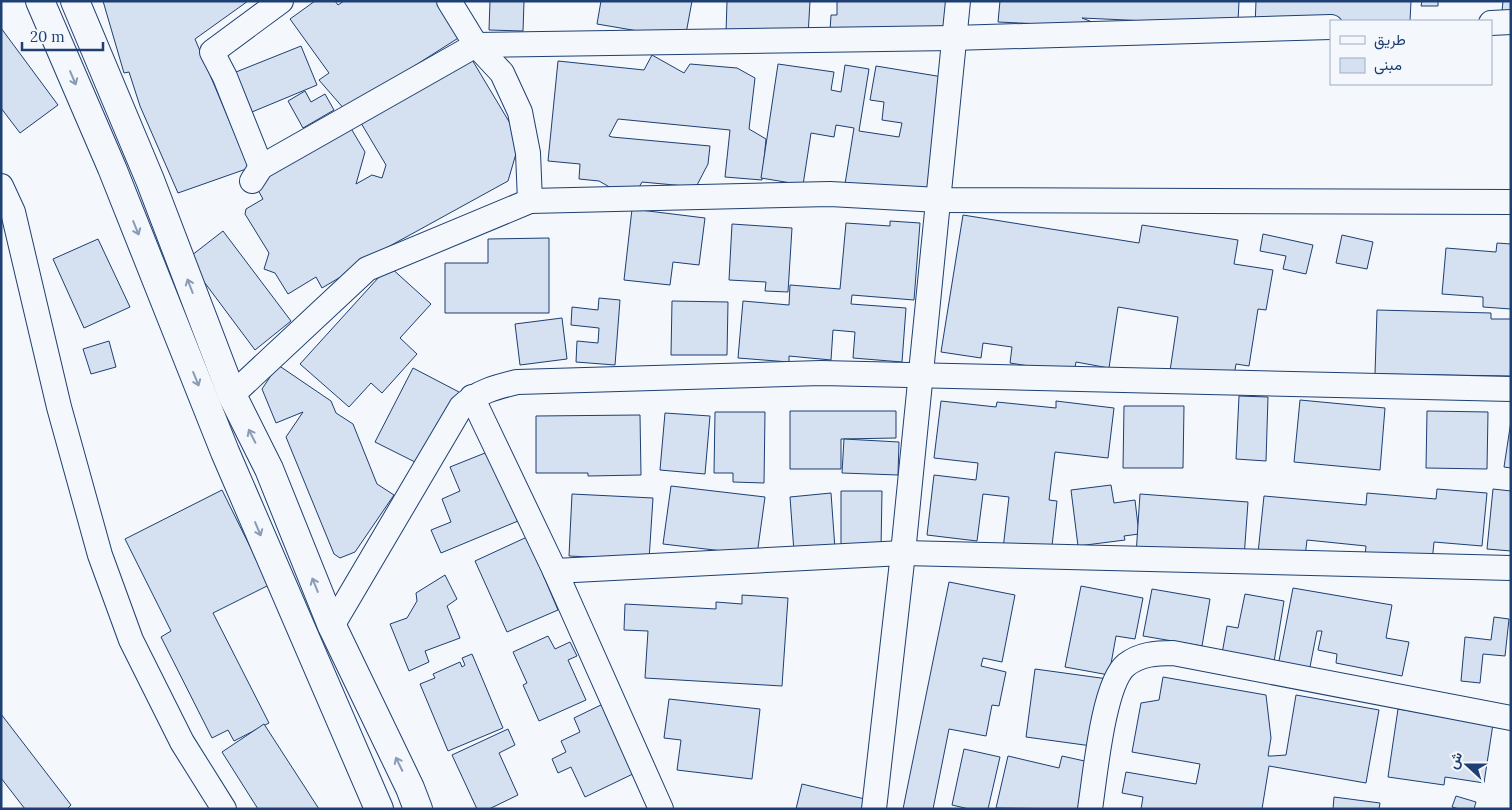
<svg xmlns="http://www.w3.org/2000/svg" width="1512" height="810" font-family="Lora,Vazirmatn,serif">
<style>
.building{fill:#d5e0f0;stroke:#1d3f73}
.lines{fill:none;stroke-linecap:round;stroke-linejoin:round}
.street-casing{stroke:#1d3f73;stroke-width:26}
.highway-casing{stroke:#1d3f73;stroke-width:30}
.street{stroke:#f4f7fb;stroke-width:24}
.highway{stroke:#f4f7fb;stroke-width:28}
.oneway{stroke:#889bb7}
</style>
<rect width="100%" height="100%" fill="#f4f7fb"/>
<g class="building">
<polygon points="103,1 248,1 195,39 249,168 178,193 140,106 129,72 124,73"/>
<polygon points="315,1 335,1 338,5 344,1 438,1 463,35 345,110 319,80 329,73 290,19"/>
<polygon points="490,1 524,1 523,31 489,30"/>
<polygon points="601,1 692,1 685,39 597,24"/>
<polygon points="727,1 810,1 808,36 726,33"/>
<polygon points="837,1 963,1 961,36 830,31 831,15 837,15"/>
<polygon points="1000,1 1239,1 1238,22 1193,23 1082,18 1105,27 998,22"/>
<polygon points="1256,1 1411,1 1410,21 1331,21 1255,27"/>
<polygon points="1422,1 1438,1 1438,6 1421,6"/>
<polygon points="1503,1 1511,1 1511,23 1501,22"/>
<polygon points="1,28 58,105 20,133 1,108"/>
<polygon points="301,46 317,85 252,112 236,72"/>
<polygon points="468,53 520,140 508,181 368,258 359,266 322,288 316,277 288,294 275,273 264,269 269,253 245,214 246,209 263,199 254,183 346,120 365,152 356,184 372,175 382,178 386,165 358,118"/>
<polygon points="652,55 684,73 690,64 737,68 755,78 749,129 766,139 762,180 725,177 730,130 618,119 609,136 612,137 710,146 708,164 696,187 642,182 637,191 613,189 599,181 579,179 580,164 548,161 558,61 644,70"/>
<polygon points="778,64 834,72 831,90 841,92 845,65 869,69 859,131 899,137 902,123 882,120 884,102 870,100 876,66 955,79 937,198 845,184 854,128 836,125 834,137 811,133 803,185 761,178"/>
<polygon points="305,91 311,102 325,94 334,110 303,128 288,101"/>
<polygon points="632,209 705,218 699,265 673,262 670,285 624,280"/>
<polygon points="963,215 1139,243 1142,225 1238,240 1234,264 1273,270 1266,310 1258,309 1249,366 1236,364 1233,381 1170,371 1178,317 1118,307 1109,368 1076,362 1074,373 1010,363 1012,347 983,343 981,358 941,352"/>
<polygon points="890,221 920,223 914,300 852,295 851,304 906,308 902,362 853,358 855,332 833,330 831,360 789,356 789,362 738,358 743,301 789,305 790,285 840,289 846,223 890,226"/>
<polygon points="732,224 792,228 788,292 765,291 766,282 729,280"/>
<polygon points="223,231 291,321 255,350 187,259"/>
<polygon points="1263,234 1313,245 1306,274 1283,269 1286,256 1260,251"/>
<polygon points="1342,235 1373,242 1367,269 1336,263"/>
<polygon points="549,238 549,313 445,313 445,263 488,263 488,239"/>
<polygon points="98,239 130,307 84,328 53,259"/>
<polygon points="1497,243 1511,244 1511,309 1483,307 1483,297 1442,294 1446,248 1496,252"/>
<polygon points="389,266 431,304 400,338 417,354 382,393 371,383 349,407 300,364"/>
<polygon points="599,298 620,300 615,365 576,362 577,341 598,343 599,328 571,325 572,307 598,310"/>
<polygon points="672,301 728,302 727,355 671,355"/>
<polygon points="1377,310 1491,313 1491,319 1511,319 1511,376 1375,374"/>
<polygon points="562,318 567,359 520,365 515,324"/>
<polygon points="109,341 116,367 91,374 83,349"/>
<polygon points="278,365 331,401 336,413 353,424 377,484 394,495 355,552 340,558 334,554 286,437 303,412 276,423 262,389"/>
<polygon points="413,368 459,392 421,465 375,442"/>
<polygon points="1239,396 1268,397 1266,461 1236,459"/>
<polygon points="1300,400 1385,408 1380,470 1294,462"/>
<polygon points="941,401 996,407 997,402 1056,408 1056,401 1114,408 1108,458 1055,452 1049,500 1057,501 1051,555 1003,549 1009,497 983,494 977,541 927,535 934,475 976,480 978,463 934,458"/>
<polygon points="1124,406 1184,406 1183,468 1123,468"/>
<polygon points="790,411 896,411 896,438 841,439 841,469 790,469"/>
<polygon points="1427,411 1488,412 1487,469 1426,468"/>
<polygon points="715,412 765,412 764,483 733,482 733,473 714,473"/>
<polygon points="665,413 710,416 705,474 660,470"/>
<polygon points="640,415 641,475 588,476 588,473 536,473 536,416"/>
<polygon points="1511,421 1511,468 1504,467"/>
<polygon points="844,439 899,442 898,475 842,473"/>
<polygon points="490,451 518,521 441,553 431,530 451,522 442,499 460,491 450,467"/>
<polygon points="1111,485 1114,503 1135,500 1139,534 1124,536 1125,540 1078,546 1071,490"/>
<polygon points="671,486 765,497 757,555 663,544"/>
<polygon points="1437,489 1487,493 1482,546 1434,542 1432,562 1365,556 1366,546 1307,540 1305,557 1258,553 1264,496 1366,505 1367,493 1436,499"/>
<polygon points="1493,489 1511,491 1511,551 1487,549"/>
<polygon points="222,490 269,585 213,613 269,723 234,741 228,730 212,738 161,637 171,631 125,539"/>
<polygon points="841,491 882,491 881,549 841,549"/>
<polygon points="831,493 835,549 794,552 790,497"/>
<polygon points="572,494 653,498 649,560 569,556"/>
<polygon points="1140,494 1248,502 1244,558 1136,555"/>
<polygon points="527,537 558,610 507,632 475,561"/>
<polygon points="445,575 457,599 447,606 460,638 425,651 429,662 409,671 390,624 407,618 417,601 416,593"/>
<polygon points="949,582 1015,595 1002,662 983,658 981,666 1006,672 999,706 992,705 986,736 949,729 933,809 903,809"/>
<polygon points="1081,586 1143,598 1135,639 1116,636 1109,675 1065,667"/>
<polygon points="1293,588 1392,605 1386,638 1409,642 1402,676 1336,663 1337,654 1318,650 1322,631 1317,631 1309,672 1278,666"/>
<polygon points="1152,589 1210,599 1202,646 1143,636"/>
<polygon points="1245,594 1284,601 1273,668 1221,659 1227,626 1238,628"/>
<polygon points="742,595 788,598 782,686 645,678 648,631 624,630 625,604 716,609 716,602 742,604"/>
<polygon points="1494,617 1509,619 1505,656 1483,654 1480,683 1461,681 1465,637 1491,640"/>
<polygon points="548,636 555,649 570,642 577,656 568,660 586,700 539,721 523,685 527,683 513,652"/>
<polygon points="472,654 503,728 448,751 420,684 435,678 433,674 460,662 462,667 465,665 462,658"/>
<polygon points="1035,669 1108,679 1099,747 1026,737"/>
<polygon points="1163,677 1266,695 1271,738 1268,756 1272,756 1286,755 1296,695 1379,710 1366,783 1269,766 1262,809 1141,809 1143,797 1122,793 1126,772 1196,784 1200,764 1132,752 1141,703 1159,700"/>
<polygon points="669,699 760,709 752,779 677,770 681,740 664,738"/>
<polygon points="605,703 637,772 585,797 571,767 558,773 552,759 566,752 561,741 580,732 574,718"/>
<polygon points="1398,709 1493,724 1484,783 1445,777 1444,785 1388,777"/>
<polygon points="1,714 71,805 67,809 25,809 1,778"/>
<polygon points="264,724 319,809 258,809 222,752"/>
<polygon points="508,729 515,745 499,753 518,795 489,809 477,809 452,755"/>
<polygon points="964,749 1000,757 988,809 969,809 952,805"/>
<polygon points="1008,756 1059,768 1062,756 1089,762 1082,809 996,808"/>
<polygon points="802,784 869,800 867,809 796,809"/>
<polygon points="1456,796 1476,802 1474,809 1459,809 1452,807"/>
<polygon points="1334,797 1380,803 1379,809 1333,809"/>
</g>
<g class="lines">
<defs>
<g id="street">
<polyline points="449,1 476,45 502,73 520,112 528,153 530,201"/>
<polyline points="1491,23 1511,22"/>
<polyline points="261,167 225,77 212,52 281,1"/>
<polyline points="252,181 261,167 476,45 953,38 1331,27"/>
<polyline points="1,186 13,212 59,407 100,555 131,640 182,742 224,809"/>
<polyline points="232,395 367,269 530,201 830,194 939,200 1511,202"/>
<polyline points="472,397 555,571 661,809"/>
<polyline points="555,571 903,553 1511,568"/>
<path d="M332,626L461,407C477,392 496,387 517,382L821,373L1511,389"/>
<polyline points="874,809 903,553 958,1"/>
<path d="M1090,809C1095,777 1103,684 1126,665C1140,654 1156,653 1173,653L1511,718"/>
</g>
<g id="highway">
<polyline points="40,1 112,168 225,452 379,809"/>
<polyline points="75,1 150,180 232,395 269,469 332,626 410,788 418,809"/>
</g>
</defs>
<use href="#street" class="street-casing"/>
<use href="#highway" class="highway-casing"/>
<use href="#street" class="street"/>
<use href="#highway" class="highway"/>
</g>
<defs><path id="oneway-shaft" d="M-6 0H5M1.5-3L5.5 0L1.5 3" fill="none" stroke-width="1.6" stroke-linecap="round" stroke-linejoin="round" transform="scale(1.25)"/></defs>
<g class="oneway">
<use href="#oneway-shaft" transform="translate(73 78) rotate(67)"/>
<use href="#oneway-shaft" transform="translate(136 228) rotate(68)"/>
<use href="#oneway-shaft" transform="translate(190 286) rotate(-111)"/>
<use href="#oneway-shaft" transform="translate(196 379) rotate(68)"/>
<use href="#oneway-shaft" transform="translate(252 436) rotate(-117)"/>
<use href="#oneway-shaft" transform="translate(258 529) rotate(67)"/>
<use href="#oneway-shaft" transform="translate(315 585) rotate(-112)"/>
<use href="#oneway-shaft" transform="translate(399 764) rotate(-116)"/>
</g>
<rect width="1512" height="810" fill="none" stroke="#1d3f73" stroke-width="5"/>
<rect x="1330" y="20" width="162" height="65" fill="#f4f7fb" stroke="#9eadc5"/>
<rect x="1340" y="36" width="25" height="8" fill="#f4f7fb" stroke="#9eadc5"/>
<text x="1374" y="45" font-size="15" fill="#1d3f73">طريق</text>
<rect x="1340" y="58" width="25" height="15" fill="#d5e0f0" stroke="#9eadc5"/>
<text x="1374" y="70" font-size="15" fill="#1d3f73">مبنى</text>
<g transform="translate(1467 765) rotate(291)" stroke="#f4f7fb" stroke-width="4" paint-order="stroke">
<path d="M0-4L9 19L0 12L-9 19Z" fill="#1d3f73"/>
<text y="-8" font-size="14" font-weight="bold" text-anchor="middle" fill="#1d3f73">ش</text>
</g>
<path d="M22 42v8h81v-8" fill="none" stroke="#1d3f73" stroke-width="2.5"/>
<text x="30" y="42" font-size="15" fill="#1d3f73" stroke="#f4f7fb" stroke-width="4" paint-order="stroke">20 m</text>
</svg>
